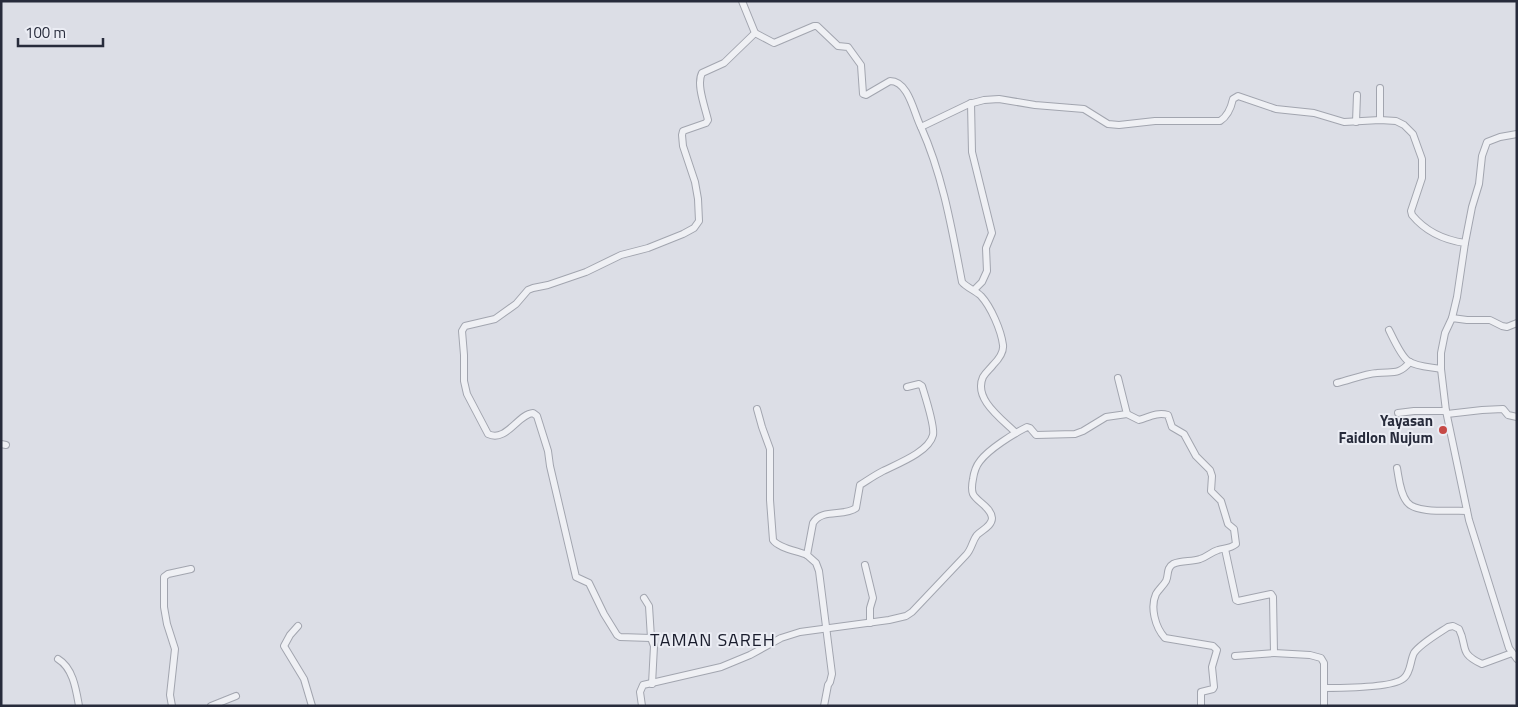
<svg xmlns="http://www.w3.org/2000/svg" width="1518" height="707" font-family="'Titillium Web',sans-serif">
<style>
.lines{fill:none;stroke-linecap:round;stroke-linejoin:round}
.minor-casing{stroke:#a2a5af;stroke-width:8}
.minor{stroke:#eff0f4;stroke-width:6}
.poi-dot{fill:#c64946;stroke:#ebedf4;stroke-width:2}
.labels{text-anchor:middle;stroke-width:4;stroke-linejoin:round;paint-order:stroke}
.poi-label{font-size:15px;font-weight:bold;fill:#272b3b;stroke:#ebedf4;text-anchor:end}
.quarter-label{font-size:18px;letter-spacing:1px;fill:#191c2c;stroke:#ebedf4}
</style>
<rect width="100%" height="100%" fill="#dcdee6"/>
<g class="lines">
<defs>
<g id="minor">
<path d="M755,33L774,43L814,26H817L838,46L848,47L861,65L863,94L866,95L890,81C909,81 914,114 921,127L969,104L984,100L999,99L1035,105L1084,109L1108,124L1119,125L1155,121H1220C1228,116 1231,108 1233,99L1238,96L1276,109L1314,113L1344,122L1380,120L1396,121L1404,125L1413,134L1422,159V178L1411,211L1412,215C1426,232 1444,240 1465,243L1457,297L1452,318"/>
<polyline points="971,103 972,152 992,233 986,248 987,271 982,282 974,290"/>
<polyline points="1380,120 1380,88"/>
<polyline points="1356,122 1357,95"/>
<path d="M921,127C943,176 952,230 962,282C967,288 975,290 981,296C991,307 1001,330 1003,345C1004,353 998,360 993,365C990,369 986,372 983,377C973,399 1002,419 1016,433"/>
<polyline points="1465,243 1472,207 1479,184 1482,156 1487,142 1500,137 1517,134"/>
<polyline points="1517,323 1507,327 1502,326 1490,320 1467,320 1452,318 1445,333 1441,353 1441,369 1446,411 1469,520 1509,648 1517,659"/>
<path d="M1389,330C1393,338 1401,356 1408,361C1417,367 1431,367 1441,369"/>
<polyline points="1118,378 1127,414"/>
<path d="M1337,383C1350,380 1364,374 1377,373C1392,371 1398,376 1410,362"/>
<path d="M757,409L762,427L770,449V500L773,540C778,548 798,551 807,555"/>
<polyline points="1398,413 1414,411 1446,411"/>
<polyline points="1447,414 1482,410 1503,409 1508,415 1517,417"/>
<polyline points="1,444 6,445"/>
<path d="M1397,468C1399,479 1400,493 1407,502C1416,514 1453,510 1467,511"/>
<path d="M1225,549L1236,600L1238,601L1271,594L1273,597L1274,653L1310,655L1321,658L1324,663V688C1340,688 1394,688 1404,678C1411,672 1410,661 1414,653C1420,644 1439,633 1448,627L1453,626L1459,629C1468,647 1458,653 1482,664L1512,653"/>
<polyline points="865,565 873,598 870,608 870,623"/>
<polyline points="644,598 649,606 651,638"/>
<polyline points="298,626 290,635 284,646 304,679 312,706"/>
<polyline points="1235,656 1274,653"/>
<path d="M58,659C73,668 76,689 79,706"/>
<path d="M652,684L654,646L651,638L620,637L617,635L604,614L589,583L576,577L550,466L548,451L537,416L533,413C518,414 506,443 488,434L467,394L464,381V355L462,331L465,326L495,319L516,304L528,290L533,288L548,285L586,272L621,255L648,248L683,234L694,228L699,221L698,199L695,182L683,146L682,135L683,131L706,123L708,120C705,107 696,84 702,73L724,63L755,33L742,1"/>
<polyline points="1324,688 1324,706"/>
<polyline points="172,706 170,695 175,649 167,624 164,607 164,577 168,574 191,569"/>
<polyline points="211,706 236,696"/>
<path d="M642,706L640,692L643,685L721,667L750,655L781,638L800,632L889,620L906,616L912,612L966,555C972,549 972,541 977,535C982,530 992,526 992,518C991,507 977,502 973,494C971,489 972,484 973,479C974,472 976,466 980,461C989,449 1013,434 1027,427L1030,428L1036,435L1075,434L1083,431L1106,417L1127,414L1139,420C1149,417 1157,412 1168,415L1172,427L1184,434L1196,456L1210,470L1212,476L1211,491L1221,501L1228,524L1234,529L1236,544C1230,549 1224,548 1218,550C1211,552 1207,557 1200,559C1192,562 1182,560 1173,564C1166,568 1169,575 1166,581C1163,586 1159,589 1156,594C1150,607 1155,627 1165,638L1213,646L1217,650L1212,667L1214,687L1213,689L1201,692V706"/>
<path d="M824,706L828,685L830,682L832,674L819,571L816,563L807,555L813,523C822,508 844,517 856,508L860,485C868,480 875,475 883,471C897,464 929,452 933,435C935,426 925,396 922,386L919,384L907,387"/>
</g>
</defs>
<use href="#minor" class="minor-casing"/>
<use href="#minor" class="minor"/>
</g>
<circle class="poi-dot" cx="1443" cy="430" r="5"/>
<g class="labels">
<g class="poi-label">
<text x="1433" y="426">Yayasan<tspan x="1433" dy="17">Faidlon Nujum</tspan></text>
</g>
<g class="quarter-label">
<text x="713" y="646">TAMAN SAREH</text>
</g>
</g>
<rect width="1518" height="707" fill="none" stroke="#272b3b" stroke-width="5"/>
<path d="M18 38v8h85v-8" fill="none" stroke="#272b3b" stroke-width="2.5"/>
<text x="25" y="38" font-size="15" fill="#272b3b" stroke="#ebedf4" stroke-width="4" paint-order="stroke">100 m</text>
</svg>
